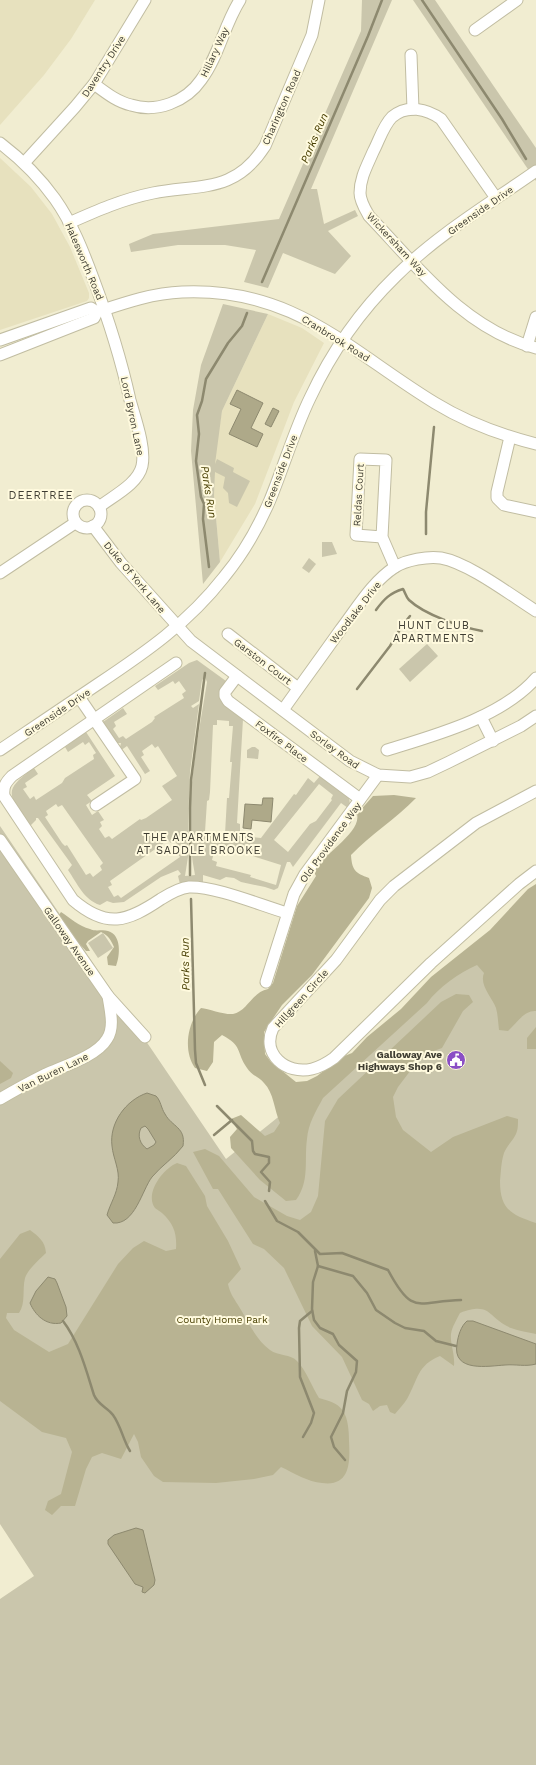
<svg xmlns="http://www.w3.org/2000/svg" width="536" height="1765" font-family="'Work Sans',sans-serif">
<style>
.built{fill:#e7e1be}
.green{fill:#cac6ac;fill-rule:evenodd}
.forest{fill:#b8b392}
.water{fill:#aea989;stroke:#8d896f;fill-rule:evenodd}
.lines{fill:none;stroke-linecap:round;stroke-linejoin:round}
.stream{stroke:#8d896f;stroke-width:2.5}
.minor-casing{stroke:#c1bda2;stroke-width:13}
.minor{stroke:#fff;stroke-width:11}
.labels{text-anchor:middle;stroke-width:4;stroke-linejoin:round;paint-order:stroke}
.street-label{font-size:10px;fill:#3f3d32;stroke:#fffade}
.poi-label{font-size:10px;font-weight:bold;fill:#3f3d32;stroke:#fffade;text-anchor:end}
.park-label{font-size:10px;fill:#494003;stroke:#fffade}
.water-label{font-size:11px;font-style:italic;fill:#4a4105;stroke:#fffade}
.neighbourhood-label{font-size:11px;letter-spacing:1px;fill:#3f3d32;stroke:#fffade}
</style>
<rect width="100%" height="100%" fill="#f1edd1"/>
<g class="built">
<polygon points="0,0 95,0 71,39 44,75 0,125"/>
<polygon points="0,158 31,187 52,214 70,247 89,293 89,298 87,301 0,330"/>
<polygon points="268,314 302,328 324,343 294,402 255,504 220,562 214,495 215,455 222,411"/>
</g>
<g class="green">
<polygon points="362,0 392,0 311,189 317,189 324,224 355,210 358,216 328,231 351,256 335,274 283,253 268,288 244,282 256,250 225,245 178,245 131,252 129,244 153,234 279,219 361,31"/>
<polygon points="413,0 435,0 536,148 536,181"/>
<polygon points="223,304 268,314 222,411 215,464 217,459 234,468 233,472 250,481 237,507 229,503 228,493 223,488 225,477 215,472 214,495 220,562 203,584 191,451 193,410 201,365"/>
<polygon points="322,542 332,542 337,554 322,557"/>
<polygon points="309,558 316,564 309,573 302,568"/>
<polygon points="427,644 438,656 410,682 399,669"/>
<path d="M197,660L226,681C224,686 219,690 219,695C218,703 237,715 243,719L237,823L240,824V836L261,838L294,794L296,795L308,778L314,783L320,776L349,798L350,804L348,808L341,803L293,867L290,862H287L278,888L274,890L265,887L241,882L234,878L226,877L220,880L203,875V883L180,884L178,876L181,874L178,870L161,877L124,902L113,903L107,901L100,905C84,900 77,883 68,870L72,865L38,818H36V820L30,826C10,795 0,792 34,768L38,774L25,783L27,787L23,789L30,799L34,796L36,800L62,783L65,778L94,759L93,755L96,753L89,742L85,745L83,742L68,752L65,747L86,732L115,776L87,795L92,801L86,805L92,815L98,811L104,820L100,822L102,826L99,829L105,838L109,836L112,839L140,819L141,820L146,818L172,800L162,786L177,776L158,746L155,748L152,744L142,751L144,755L141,757L150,771L145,774L127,746L120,751L117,747H120L121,743H116L104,725L103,722L123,708L127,714L114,722L116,726L113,729L119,738L123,736L126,739L152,722L155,718L154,717L184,698L182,694L186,691L179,681L175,684L173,681L158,690L155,686L189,663ZM205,677L207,682C197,745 182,812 195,875L185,876L188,857V824L190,772L199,704L193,708L191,706L199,701L202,680ZM217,720L229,721V726H233L230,762H232L229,798H227L225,834L205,832L207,801L209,800L210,792L213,725H217ZM319,784L333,795L331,799L332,800L316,821L310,824L288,852L274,840ZM56,804L58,807L62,805L103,863L100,866L102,870L93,877L90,873L86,875L67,845L65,846L62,843L45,817L48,815L46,811ZM168,840L171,843L175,841L181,851L178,854L180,857L121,898L118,895L114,897L108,887L112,885L110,881ZM221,846L281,865L276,885L250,877L251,875L216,866L217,862L212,860L215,849L220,850Z"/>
<polygon points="252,747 255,747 259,750 258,759 247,758 247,750"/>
<polygon points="0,826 226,1159 536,910 536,1765 0,1765 0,1599 34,1576 0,1524"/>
<polygon points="103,933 113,948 98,958 88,943"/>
</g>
<g class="forest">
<path d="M394,795L416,798C396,819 371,834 351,855C352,870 355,873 369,878L372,888L369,898L312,975L282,1005L264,1032L265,1054L271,1062L296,1082L307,1081L317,1076L342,1057L352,1053L367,1037L401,1009L431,977L490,930L528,889L536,884V1011C524,1010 516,1024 508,1031L499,1030C498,1022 498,1015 496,1008C492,997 479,985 484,973L477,965C459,973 439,987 427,1003L323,1098C316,1111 308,1124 307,1139C304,1160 310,1181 296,1200L286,1201L260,1180L231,1148L230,1137L237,1129L231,1119L241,1115L265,1136L274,1132L280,1123C274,1110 274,1093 264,1083C259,1077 251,1075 247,1068C236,1052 243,1046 222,1035L214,1042L213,1062L207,1071L195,1068C183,1051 187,1023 201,1008C209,1009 225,1015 233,1014C247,1012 252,992 268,989L273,983L297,906L316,876L314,872C321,855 362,833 357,814L373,796Z"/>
<path d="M61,912C70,918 79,926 90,929C96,932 102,929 108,931C122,935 120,956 116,966L108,965L107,957L114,947C111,940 108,935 101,932L88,941L86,944L90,951H86C76,940 65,929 59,915Z"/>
<path d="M456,994L469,995L473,1002L463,1011L442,1048L431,1052L417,1062L398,1087L393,1097L396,1117L403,1130L431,1152L453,1137L507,1116L518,1119C518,1123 518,1128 517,1131C515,1139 507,1145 504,1153C501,1162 501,1172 500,1181C500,1209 511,1215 536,1223V1334C528,1332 519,1331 511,1328C487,1318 492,1301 460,1313C457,1319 452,1327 451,1334C450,1344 455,1353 454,1366L440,1356C417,1365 418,1380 407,1399C404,1404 399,1409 395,1414L390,1412L387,1405L380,1406L373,1411L369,1404L362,1400L342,1357L312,1326L284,1268L264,1249L253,1244L218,1189H213L193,1152L205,1149L219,1156L254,1197L287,1216L300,1220L311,1212L318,1196L325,1121L338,1099L441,1002Z"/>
<polygon points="536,1027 536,1049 527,1049 527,1038"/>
<polygon points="0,1061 13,1073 11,1078 0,1084"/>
<path d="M177,1163L186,1166L205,1196L207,1206L228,1241L241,1269L228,1284C230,1293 233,1297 238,1305C248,1320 254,1338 270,1350C278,1356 291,1354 297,1361C306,1370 312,1387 319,1398C328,1401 337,1402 343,1411C348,1418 349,1431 349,1441C350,1461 351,1487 322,1483C308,1482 294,1473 281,1467L273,1475L254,1479L216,1483L163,1482L154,1476L141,1457L138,1442L134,1434L121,1459L102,1453L92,1457L86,1469L75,1506H61L52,1515L45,1510L48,1501L61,1494L72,1452L66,1438L42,1432L0,1401V1259L20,1234L30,1230C39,1237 45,1241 46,1253C39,1260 28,1269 25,1278C22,1290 26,1303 19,1313H7L6,1318L14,1330L49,1352L68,1344L118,1264L133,1248L144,1241L166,1251L176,1249C177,1234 174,1224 162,1213C160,1211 157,1210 155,1208C144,1193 164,1168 177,1163Z"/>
</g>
<g class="water">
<polygon points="237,390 263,403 251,428 263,434 257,447 229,434 241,409 230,404"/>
<polygon points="273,408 279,411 271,427 265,424"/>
<polygon points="263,798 273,798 271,822 252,820 251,829 243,828 245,804 262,805"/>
<path d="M147,1093L156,1096C161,1101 161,1108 165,1114C172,1127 186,1127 183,1146C174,1158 161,1166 152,1177C142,1190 135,1225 113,1223L107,1215C110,1204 117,1194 118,1182C120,1170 113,1158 112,1146C109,1123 126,1100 147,1093ZM145,1126L148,1129L156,1142L154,1145L147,1149C140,1144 137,1136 141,1128Z"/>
<path d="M48,1277L55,1279L57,1283L66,1307L67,1316L61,1323C46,1326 35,1315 30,1303L36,1291Z"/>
<path d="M467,1321H473L536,1344V1364C525,1367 516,1364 505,1365C489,1366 452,1373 457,1344C458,1336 461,1326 467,1321Z"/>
<polygon points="136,1528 143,1530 155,1580 154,1585 145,1593 142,1592 143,1587 135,1584 108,1544 108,1540 114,1535"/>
</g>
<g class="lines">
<g class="stream">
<polyline points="422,0 502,119 526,159"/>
<polyline points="262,282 368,36 382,0"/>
<polyline points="426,534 426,512 434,427"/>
<polyline points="209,567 203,519 204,504 201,497 196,461 199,434 197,415 202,401 206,379 228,343 242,326 247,313"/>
<path d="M376,610C384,599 390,593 403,589C405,592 406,597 409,600C425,615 461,627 482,631"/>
<polyline points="357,689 390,646 402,626 410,616"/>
<polyline points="190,875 190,808 191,780 205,673"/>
<polyline points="191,899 195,1050 196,1063 205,1085"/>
<polyline points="217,1106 252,1141 253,1151 255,1154 269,1157 269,1163 261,1172 270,1182 269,1191"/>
<polyline points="214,1135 232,1120"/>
<path d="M265,1201L277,1221L298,1232L320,1254L342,1253L388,1270C413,1317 417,1301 461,1300"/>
<polyline points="315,1251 318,1266 313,1282 312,1309 314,1320 320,1328 333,1334 339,1345 357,1361 356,1372 347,1391 343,1413 331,1437 334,1447 345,1460"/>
<polyline points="318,1266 353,1276 367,1293 376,1310 395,1323 405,1328 424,1331 436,1341 456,1346"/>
<path d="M63,1321C79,1342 86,1370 94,1395C98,1405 107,1407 113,1415C121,1426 123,1440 130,1451"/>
<polyline points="303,1437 311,1423 314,1413 300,1377 299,1328 300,1321 312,1311"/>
</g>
<defs>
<g id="minor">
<polyline points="475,30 517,0"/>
<polyline points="411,55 413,109"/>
<path d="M94,84C105,92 117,102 131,105C156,113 186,102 201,80C219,56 224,25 240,0"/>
<path d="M0,143C21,159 40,178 55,199C72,223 83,251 93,278C108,318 121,359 130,400C135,418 146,448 142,466C138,484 113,496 99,507"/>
<polyline points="24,163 75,107 94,84 145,0"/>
<path d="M496,198L441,119C427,109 407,104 392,117C383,126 379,141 373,152C367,166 360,178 360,193C360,201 365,209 369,216C418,267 464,329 536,348"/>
<path d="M69,223C96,211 123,199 153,193C201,184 235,193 265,146L312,35L319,0"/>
<polyline points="0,340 91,308 97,312"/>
<polyline points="527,346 536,317"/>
<path d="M0,355L94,318L97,312C124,303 153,293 182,292C294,287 348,350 435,403C466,422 501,435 536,444"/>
<polyline points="510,437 497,492 497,498 504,505 536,512"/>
<circle cx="87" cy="514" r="14"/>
<polyline points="93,526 121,563 191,641 350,761 378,775 410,777 428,772 449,762 521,726 536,716"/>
<polyline points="382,537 356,535 360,459 386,460 382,537 395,567"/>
<polyline points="0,573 75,523"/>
<polyline points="228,634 298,688"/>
<path d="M176,663L12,776C5,783 3,787 4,796L73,900C107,929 127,922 161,899C169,894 179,888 189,887C215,886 260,905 287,913"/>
<polyline points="237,676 225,692 225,696 228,701 360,799"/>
<polyline points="79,697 135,779 96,805"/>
<path d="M283,710C302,683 322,656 341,629C357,608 372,582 395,567C406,560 428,556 441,558C469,563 512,596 536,611"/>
<polyline points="481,717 493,741"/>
<path d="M0,750C33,728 65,706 98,684C146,652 188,623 224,577C243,554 258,528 270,500C284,466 294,431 310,398C331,353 360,311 396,276C437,235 489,204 536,171"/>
<path d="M387,750C436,735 502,717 536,678"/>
<path d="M536,791L476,823L394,886L380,900L336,960L273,1028C261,1054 286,1075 312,1069C320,1067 327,1063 334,1058L431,963L519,884L536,871"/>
<polyline points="0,840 108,996 145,1037"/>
<polyline points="266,982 294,894 305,874 378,775"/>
<path d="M0,1099C15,1090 30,1082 46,1074C64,1066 97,1056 107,1039C115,1027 110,1010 108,996"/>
</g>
</defs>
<use href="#minor" class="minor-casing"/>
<use href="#minor" class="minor"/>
</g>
<defs>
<symbol id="civic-disc" viewBox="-11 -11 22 22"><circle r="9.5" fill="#8a4ec5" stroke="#fffade"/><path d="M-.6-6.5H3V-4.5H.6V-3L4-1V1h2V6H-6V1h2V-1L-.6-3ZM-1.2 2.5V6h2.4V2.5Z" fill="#fff"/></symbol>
</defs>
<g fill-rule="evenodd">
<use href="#civic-disc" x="445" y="1049" width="22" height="22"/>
</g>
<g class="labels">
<g class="street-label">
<text transform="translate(214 52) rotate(-65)" y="4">Hillary Way</text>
<text transform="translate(103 66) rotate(-57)" y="4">Daventry Drive</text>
<text transform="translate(281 107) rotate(-66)" y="4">Charington Road</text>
<text transform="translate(480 210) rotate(-35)" y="4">Greenside Drive</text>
<text transform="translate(397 244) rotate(47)" y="4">Wickersham Way</text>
<text transform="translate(85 261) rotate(67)" y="4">Halesworth Road</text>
<text transform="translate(336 338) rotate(32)" y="4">Cranbrook Road</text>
<text transform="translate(133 416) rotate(78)" y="4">Lord Byron Lane</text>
<text transform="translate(280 471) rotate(-69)" y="4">Greenside Drive</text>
<text transform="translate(358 495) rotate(-87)" y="4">Reldas Court</text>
<text transform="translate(135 577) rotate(50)" y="4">Duke Of York Lane</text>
<text transform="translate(355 612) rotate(-52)" y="4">Woodlake Drive</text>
<text transform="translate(263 661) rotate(37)" y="4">Garston Court</text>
<text transform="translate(57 712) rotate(-34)" y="4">Greenside Drive</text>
<text transform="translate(282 741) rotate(37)" y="4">Foxfire Place</text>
<text transform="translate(335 749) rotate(36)" y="4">Sorley Road</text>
<text transform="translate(330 842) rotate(-54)" y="4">Old Providence Way</text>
<text transform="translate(70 941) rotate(55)" y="4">Galloway Avenue</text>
<text transform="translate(301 998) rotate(-48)" y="4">Hillgreen Circle</text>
<text transform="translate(53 1072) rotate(-26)" y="4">Van Buren Lane</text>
</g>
<g class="poi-label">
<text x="442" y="1058">Galloway Ave<tspan x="442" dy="12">Highways Shop 6</tspan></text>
</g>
<g class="park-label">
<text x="222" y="1323">County Home Park</text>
</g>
<g class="water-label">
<text transform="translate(314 138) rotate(-67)" y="4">Parks Run</text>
<text transform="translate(209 492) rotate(81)" y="4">Parks Run</text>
<text transform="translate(185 964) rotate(-91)" y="4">Parks Run</text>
</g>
<g class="neighbourhood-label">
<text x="41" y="499">DEERTREE</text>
<text x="434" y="629">HUNT CLUB<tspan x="434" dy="13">APARTMENTS</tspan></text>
<text x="199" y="841">THE APARTMENTS<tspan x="199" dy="13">AT SADDLE BROOKE</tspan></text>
</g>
</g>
</svg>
